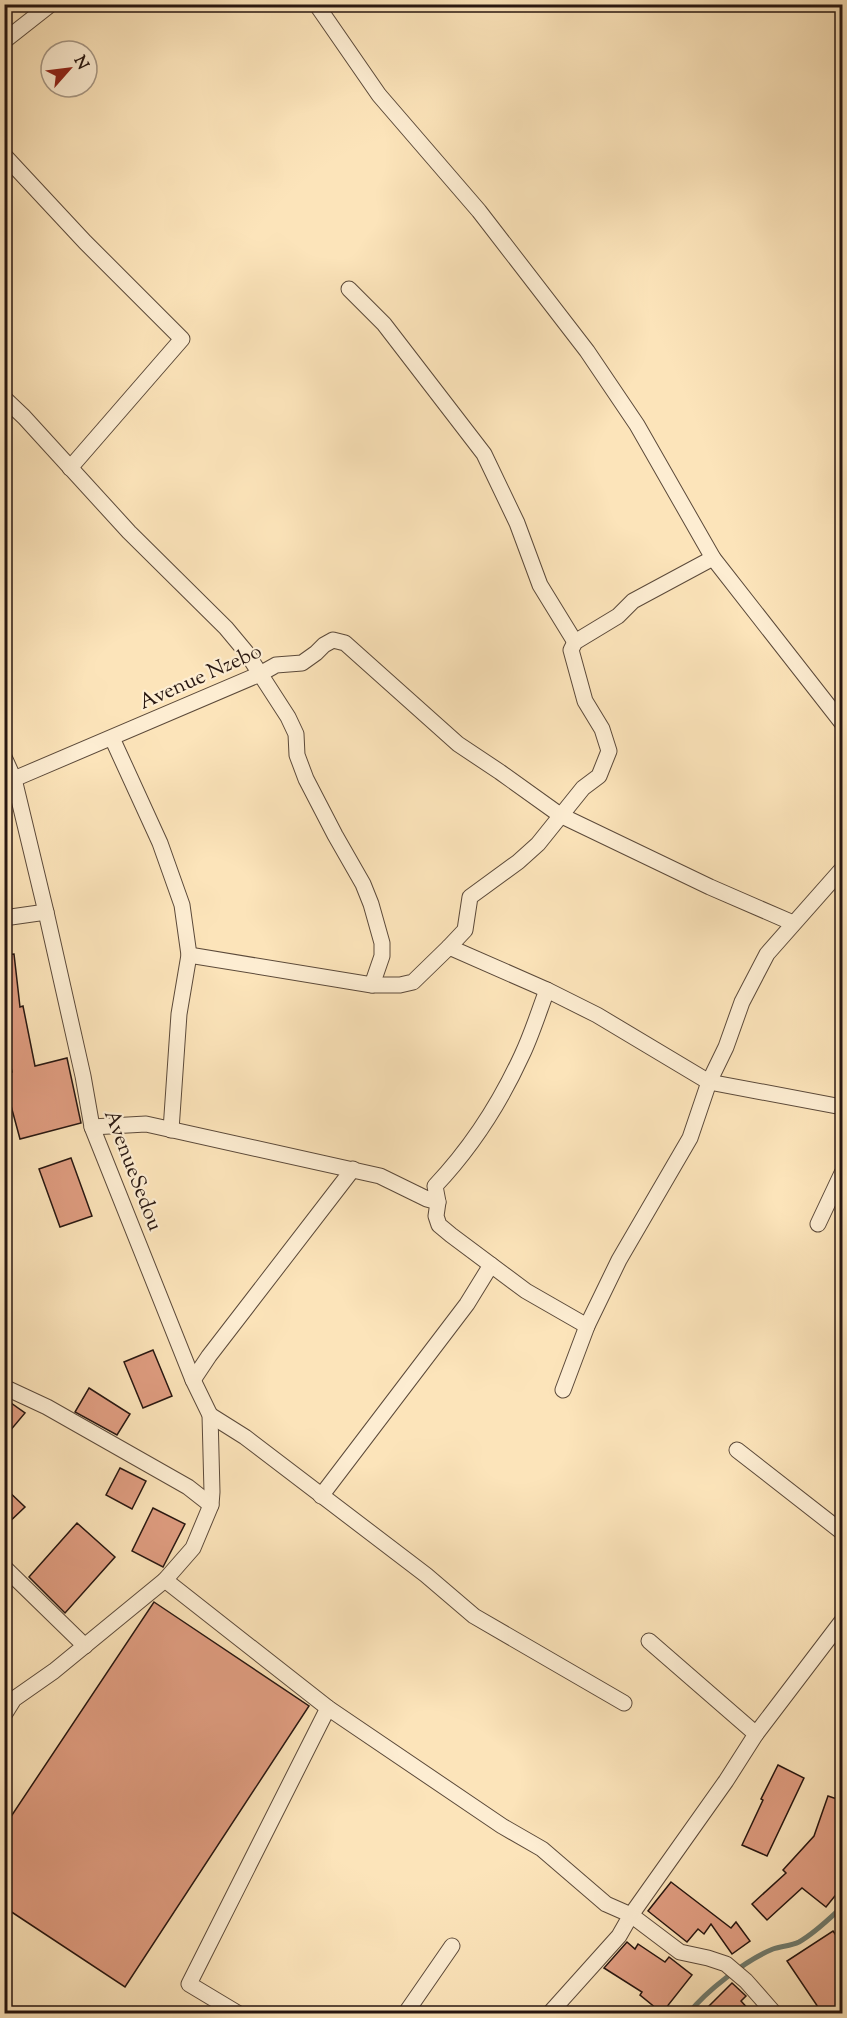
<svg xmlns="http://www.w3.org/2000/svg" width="847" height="2018" font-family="'Sorts Mill Goudy',serif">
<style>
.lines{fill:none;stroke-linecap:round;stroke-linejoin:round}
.stream{stroke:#707b6e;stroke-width:5}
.building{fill:#e09d81;stroke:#271610;stroke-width:1.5}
.minor-casing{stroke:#5c4a3a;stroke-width:17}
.minor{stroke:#fdedd2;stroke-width:15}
.labels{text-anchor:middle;stroke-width:4.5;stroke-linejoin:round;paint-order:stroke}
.street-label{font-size:21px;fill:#271610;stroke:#fdedd2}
</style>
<rect width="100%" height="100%" fill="#fce4ba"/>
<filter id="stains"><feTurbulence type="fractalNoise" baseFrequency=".00333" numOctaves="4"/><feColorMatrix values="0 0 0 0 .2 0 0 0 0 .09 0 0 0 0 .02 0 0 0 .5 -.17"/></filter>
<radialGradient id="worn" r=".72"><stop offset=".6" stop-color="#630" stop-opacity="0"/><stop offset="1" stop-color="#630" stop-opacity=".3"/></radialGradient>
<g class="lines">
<path class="stream" d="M688,2014C706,1991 746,1960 773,1949C781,1946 791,1946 799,1942C815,1933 829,1919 842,1907"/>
</g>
<g class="building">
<polygon points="14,954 20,1007 23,1006 35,1066 67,1058 81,1123 20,1139 4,1080 4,1074 12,1072 4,1037 4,955"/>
<polygon points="71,1158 92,1216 60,1227 39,1169"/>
<polygon points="153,1350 172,1396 143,1408 124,1362"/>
<polygon points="89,1388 130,1414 117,1435 75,1412"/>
<polygon points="4,1398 25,1413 4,1438"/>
<polygon points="120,1468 146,1481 132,1509 106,1495"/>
<polygon points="4,1487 25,1507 4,1527"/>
<polygon points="153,1508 185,1524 163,1567 132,1551"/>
<polygon points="77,1523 115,1557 65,1613 29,1577"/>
<polygon points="154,1602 309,1706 125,1987 4,1907 4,1827"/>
<polygon points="778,1765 804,1778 767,1856 742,1845 763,1800 761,1799"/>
<polygon points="828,1796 843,1801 843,1886 826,1907 802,1888 767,1920 752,1904 786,1873 783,1870 814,1836"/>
<polygon points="671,1882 731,1928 736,1922 750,1941 732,1954 711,1924 704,1934 698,1929 687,1942 648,1911"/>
<polygon points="833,1931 843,1945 843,2004 829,2013 822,2013 787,1961"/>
<polygon points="627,1942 635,1949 638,1944 665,1962 669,1957 692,1975 662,2013 640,1995 642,1992 604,1968"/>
<polygon points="732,1983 746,1996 741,2001 752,2013 702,2013"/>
</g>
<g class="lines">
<defs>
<g id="minor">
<polyline points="316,4 379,95 479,211 587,351 637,425 713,558 842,723"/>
<polyline points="4,41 51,4"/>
<polyline points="4,155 85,242 182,339 70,468"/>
<polyline points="349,289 384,324 484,454 517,523 540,585 575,642"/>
<polyline points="4,398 24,417 129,532 226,628 246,652 288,717 296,734 297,755 306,779 335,835 363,884 371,904 382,943 382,956 372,985"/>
<polyline points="112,738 160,843 182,905 189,955 179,1014 171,1130"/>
<polyline points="4,757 14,779 46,912 83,1076 92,1127 193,1380 210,1415 212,1492 211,1505 193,1548 165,1580 54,1671 14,1699 4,1715"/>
<polyline points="14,779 260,674 276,665 302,663 316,653 324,645 333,640 345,643 458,744 500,772 560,815 710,887 793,923"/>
<polyline points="4,918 46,912"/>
<polyline points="449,947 465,930 470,897 518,862 538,844 583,788 599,776 609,751 602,729 585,701 571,650 575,642 618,616 633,601 713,558"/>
<polyline points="189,955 372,985 400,985 413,982 449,947 547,990"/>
<path d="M92,1127L146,1124L380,1176L427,1199L438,1202L435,1186C471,1148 500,1103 522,1055C532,1034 539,1011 547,990L597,1015L709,1082L842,1107"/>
<polyline points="438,1202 436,1216 439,1225 451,1235 526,1291 587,1326"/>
<polyline points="818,1224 842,1173"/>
<polyline points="193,1380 209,1356 353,1169"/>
<polyline points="4,1387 47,1407 188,1487 211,1505"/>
<polyline points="563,1390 587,1326 619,1260 690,1138 709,1082 726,1047 742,1002 767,954 842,869"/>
<polyline points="210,1415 245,1437 426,1575 474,1616 624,1703"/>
<polyline points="737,1450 842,1532"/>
<polyline points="321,1496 467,1304 491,1265"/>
<polyline points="4,1567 85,1646"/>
<polyline points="165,1580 328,1708 502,1826 542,1849 606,1904 631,1915 680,1952 708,1958 726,1964 746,1981 775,2014"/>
<polyline points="649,1641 756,1734"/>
<polyline points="239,2014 189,1984 328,1708"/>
<polyline points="405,2014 452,1946"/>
<polyline points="549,2014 619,1936 631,1915 726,1781 756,1734 842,1621"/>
</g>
</defs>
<use href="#minor" class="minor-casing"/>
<use href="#minor" class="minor"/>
</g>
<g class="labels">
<g class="street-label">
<text transform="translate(200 676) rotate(-24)" y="7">Avenue Nzebo</text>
<text transform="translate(134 1170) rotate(69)" y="7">AvenueSedou</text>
</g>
</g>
<rect width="847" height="2018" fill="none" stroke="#fce4ba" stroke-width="24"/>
<rect x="6" y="6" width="835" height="2006" fill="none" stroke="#271610" stroke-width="3"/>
<rect x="12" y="12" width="823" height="1994" fill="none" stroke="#271610" stroke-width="1.5"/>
<g transform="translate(69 69) rotate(62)"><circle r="28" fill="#fdedd2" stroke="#a79784" stroke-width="1.5"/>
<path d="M0-4.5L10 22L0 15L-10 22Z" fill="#8f2418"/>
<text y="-9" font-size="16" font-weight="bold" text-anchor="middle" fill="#271610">N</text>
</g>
<rect width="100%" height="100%" filter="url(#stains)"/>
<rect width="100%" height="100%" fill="url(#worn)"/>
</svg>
